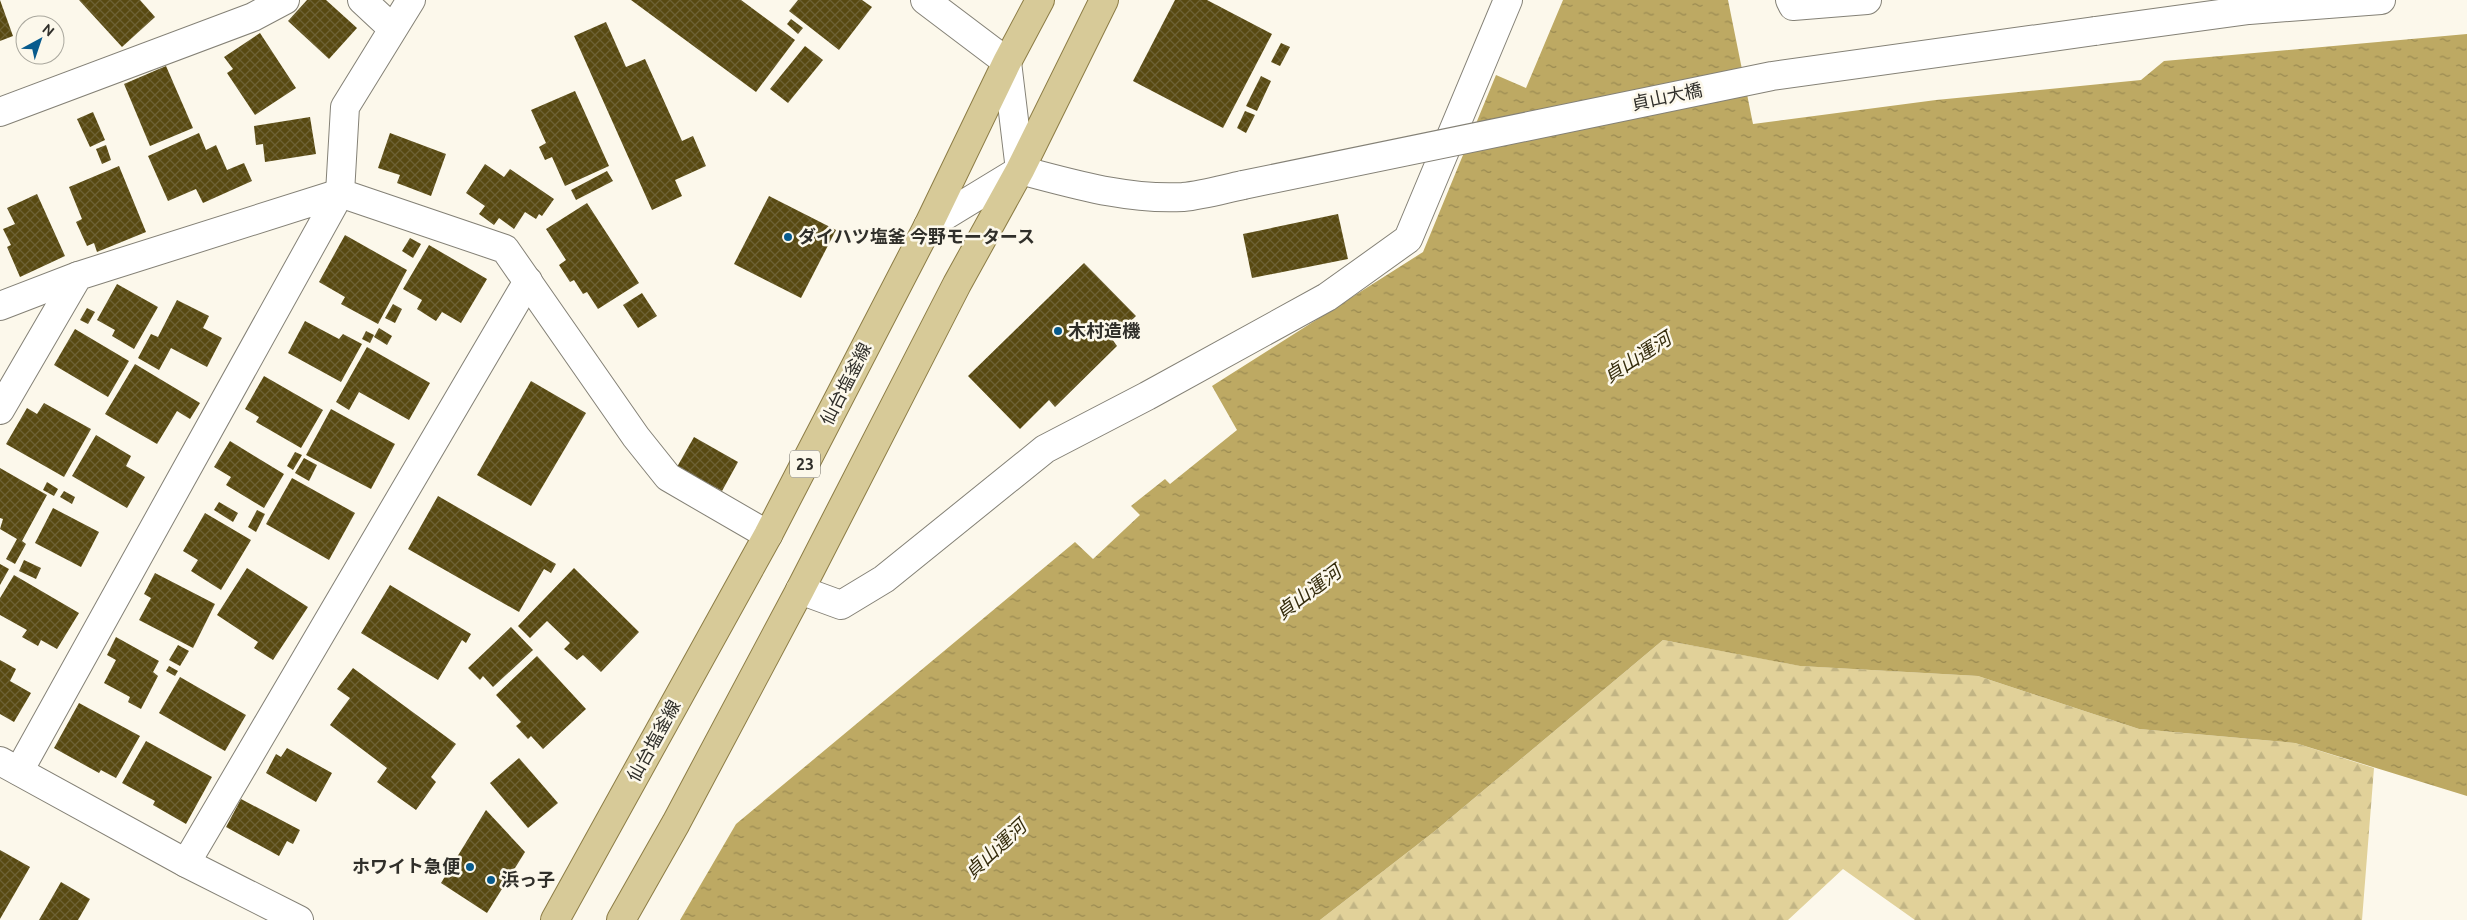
<svg xmlns="http://www.w3.org/2000/svg" width="2467" height="920" font-family="Ubuntu,'Noto Sans JP',sans-serif">
<style>
.forest{fill:url(#forest-firs)}
.water{fill:url(#water-ripples)}
.building{fill:url(#building-cross-hatch)}
.lines{fill:none;stroke-linecap:round;stroke-linejoin:round}
.minor-casing{stroke:#848176;stroke-width:30}
.major-casing{stroke:#8c7c45;stroke-width:30}
.minor{stroke:#fff;stroke-width:28}
.major{stroke:#d7ca98;stroke-width:28}
.minor-bridge-casing{stroke:#848176;stroke-width:30;stroke-linecap:butt}
.minor-bridge{stroke:#fff;stroke-width:28}
.poi-dot{fill:#085b8d;stroke:#fcf8eb;stroke-width:2}
.labels{text-anchor:middle;stroke-width:5;stroke-linejoin:round;paint-order:stroke}
.shield{fill:#fcf8eb;stroke:#6d6b64;stroke-width:1}
.shield-label{font-size:16px;font-weight:bold;fill:#302f2a}
.street-label{font-size:18px;fill:#302f2a;stroke:#fcf8eb}
.poi-label{font-size:18px;font-weight:bold;fill:#302f2a;stroke:#fcf8eb;text-anchor:start}
.water-label{font-size:19px;font-style:italic;fill:#352c0c;stroke:#fcf8eb}
</style>
<defs>
<pattern id="forest-firs" width="22" height="20" patternUnits="userSpaceOnUse" patternTransform="scale(1.25)"><rect width="22" height="20" fill="#e1d199"/><path d="M5 1l3.5 6h-7zM16 11l3.5 6h-7z" fill="#c1b484"/></pattern>
<pattern id="water-ripples" width="26" height="14" patternUnits="userSpaceOnUse" patternTransform="scale(1.25)"><rect width="26" height="14" fill="#bda963"/><path d="M2 4q2-2 4 0t4 0M15 11q2-2 4 0t4 0" fill="none" stroke="#9a8a52"/></pattern>
<pattern id="building-cross-hatch" width="8" height="8" patternUnits="userSpaceOnUse" patternTransform="scale(1.25)"><rect width="8" height="8" fill="#584911"/><path d="M0 0l8 8M0 8l8-8" fill="none" stroke="#6d6134"/></pattern>
</defs>
<rect width="100%" height="100%" fill="#fcf8eb"/>
<polygon class="forest" points="1663,640 1801,666 1978,676 2139,729 2295,743 2374,768 2362,920 1915,920 1843,869 1788,920 1320,920 1435,831"/>
<polygon class="water" points="1563,0 1728,0 1753,124 1936,100 2141,80 2164,61 2467,34 2467,796 2295,743 2139,729 1978,676 1800,666 1663,640 1435,831 1320,920 680,920 736,824 1075,542 1093,559 1140,515 1131,506 1165,479 1170,484 1237,430 1212,386 1423,252 1496,75 1526,88"/>
<g class="building">
<polygon points="0,0 13,36 0,41"/>
<polygon points="79,0 140,0 155,17 122,47"/>
<polygon points="307,0 326,0 357,28 329,59 288,21"/>
<polygon points="631,0 741,0 795,40 756,92"/>
<polygon points="798,0 862,0 872,7 839,50 789,11"/>
<polygon points="1175,0 1207,0 1272,34 1223,128 1133,81"/>
<polygon points="791,19 803,28 798,34 787,24"/>
<polygon points="606,22 626,67 645,59 682,141 693,136 706,166 675,180 682,196 652,210 574,36"/>
<polygon points="260,33 296,88 255,115 227,73 233,69 224,57"/>
<polygon points="1281,43 1290,47 1280,66 1271,62"/>
<polygon points="805,46 823,60 788,103 770,89"/>
<polygon points="166,66 193,128 150,146 124,84"/>
<polygon points="1261,76 1271,81 1257,111 1246,106"/>
<polygon points="575,91 609,166 565,186 552,157 545,160 539,147 546,143 531,110"/>
<polygon points="1245,111 1255,115 1246,133 1237,128"/>
<polygon points="93,112 105,140 90,147 77,119"/>
<polygon points="310,117 316,154 265,162 263,144 256,145 254,126"/>
<polygon points="199,133 206,150 216,145 227,170 244,163 252,181 203,203 196,189 168,201 148,156"/>
<polygon points="390,133 446,154 431,196 397,183 400,175 378,168"/>
<polygon points="106,145 111,160 102,164 96,149"/>
<polygon points="485,164 504,177 510,169 554,199 542,216 539,214 536,219 525,212 514,229 499,218 494,225 479,214 485,206 466,193"/>
<polygon points="119,166 146,232 97,252 94,243 87,246 76,222 82,219 69,187"/>
<polygon points="607,171 613,181 576,200 571,190"/>
<polygon points="37,194 65,256 20,277 7,247 11,245 3,229 15,224 7,208"/>
<polygon points="769,196 836,230 801,298 734,264"/>
<polygon points="587,203 639,283 598,309 587,292 583,294 574,280 570,282 559,265 566,260 546,229"/>
<polygon points="1338,214 1348,259 1252,278 1243,234"/>
<polygon points="345,235 407,270 378,324 341,304 345,297 319,282"/>
<polygon points="410,238 421,244 413,258 402,251"/>
<polygon points="429,245 487,279 461,323 442,312 436,321 417,309 422,300 403,289"/>
<polygon points="1084,263 1136,316 1112,339 1117,346 1055,407 1049,400 1020,429 968,376"/>
<polygon points="117,284 158,307 134,349 112,336 115,330 97,320"/>
<polygon points="642,293 657,316 638,328 623,305"/>
<polygon points="177,300 209,316 203,328 222,338 207,367 171,348 159,370 138,358 151,334 158,337"/>
<polygon points="393,304 402,309 395,323 385,318"/>
<polygon points="87,308 95,312 88,324 80,320"/>
<polygon points="305,321 339,339 343,334 362,344 341,382 288,353"/>
<polygon points="379,328 392,336 387,345 374,337"/>
<polygon points="75,329 129,361 108,397 54,365"/>
<polygon points="366,331 374,335 370,343 362,339"/>
<polygon points="367,347 430,383 409,420 359,392 349,410 336,402"/>
<polygon points="135,364 200,403 190,419 177,411 157,444 105,414"/>
<polygon points="264,376 323,410 301,448 256,422 259,417 245,409"/>
<polygon points="531,381 586,413 531,506 477,475"/>
<polygon points="44,403 91,429 64,477 6,444 27,408 37,414"/>
<polygon points="331,409 395,444 371,489 306,455"/>
<polygon points="96,435 131,456 126,466 145,477 127,508 72,476"/>
<polygon points="694,437 738,462 722,491 677,467"/>
<polygon points="230,441 284,474 264,508 226,485 231,477 214,467"/>
<polygon points="295,452 302,455 293,470 287,466"/>
<polygon points="304,458 317,465 309,481 295,473"/>
<polygon points="0,468 47,495 22,541 26,544 15,564 6,559 17,539 0,529 3,519 0,518"/>
<polygon points="292,478 355,513 329,560 266,524"/>
<polygon points="47,482 58,489 54,496 43,490"/>
<polygon points="64,491 75,497 72,504 60,497"/>
<polygon points="438,496 556,564 551,573 544,569 519,612 408,549"/>
<polygon points="219,502 238,513 233,522 214,510"/>
<polygon points="53,508 99,532 81,567 35,543"/>
<polygon points="257,510 265,514 256,532 248,527"/>
<polygon points="205,513 251,540 221,590 191,571 198,560 183,551"/>
<polygon points="24,560 41,568 36,579 19,571"/>
<polygon points="0,564 9,569 0,585"/>
<polygon points="247,568 308,607 273,660 254,648 258,642 217,615"/>
<polygon points="574,568 639,632 601,672 583,655 577,660 564,649 570,643 547,621 530,638 518,626"/>
<polygon points="155,573 215,604 193,648 139,620 151,598 144,594"/>
<polygon points="14,575 79,613 57,649 41,640 38,646 22,637 27,630 0,615 0,598"/>
<polygon points="390,585 471,634 466,643 462,640 438,680 361,633"/>
<polygon points="511,627 533,650 493,687 483,676 480,680 468,668"/>
<polygon points="116,637 159,661 153,672 158,676 141,709 128,702 130,697 104,683 116,660 107,655"/>
<polygon points="178,645 189,651 180,666 169,660"/>
<polygon points="537,656 586,709 543,749 531,736 528,739 516,726 521,722 496,695"/>
<polygon points="0,660 16,669 10,681 31,693 14,722 0,714"/>
<polygon points="169,666 178,671 175,676 166,671"/>
<polygon points="353,668 456,744 431,777 436,782 416,810 377,782 387,768 330,725 350,698 337,689"/>
<polygon points="180,677 246,715 225,751 159,713"/>
<polygon points="79,703 140,736 116,778 101,770 99,773 54,748"/>
<polygon points="146,741 212,777 186,824 153,805 155,801 122,783"/>
<polygon points="287,748 332,773 316,802 266,773 276,754 281,757"/>
<polygon points="519,758 558,803 528,828 490,783"/>
<polygon points="241,799 300,830 293,844 287,841 279,856 226,827"/>
<polygon points="486,810 525,852 487,913 441,883"/>
<polygon points="0,850 30,867 0,919"/>
<polygon points="61,882 90,899 78,920 39,920"/>
</g>
<g class="lines">
<defs>
<g id="minor">
<polyline points="362,0 392,28"/>
<polyline points="411,0 345,107 340,193 505,249 636,437 668,477 768,535"/>
<polyline points="925,0 1007,62 1020,170"/>
<polyline points="1790,0 1793,6 1867,0"/>
<polyline points="2095,31 2249,10 2381,0"/>
<polyline points="0,112 253,17 285,0"/>
<path d="M928,226L1020,170C1074,184 1126,200 1183,197C1203,195 1224,189 1243,185"/>
<polyline points="0,306 78,276"/>
<polyline points="0,410 78,276 340,193 19,771"/>
<polyline points="800,590 841,605 884,579 1045,449 1147,396 1327,297 1408,239 1508,0"/>
<polyline points="0,761 186,863 299,920"/>
<polyline points="186,863 528,281"/>
</g>
<g id="major">
<polyline points="555,920 768,535 928,226 1007,62 1040,0"/>
<polyline points="621,920 676,823 800,590 957,284 1020,170 1104,0"/>
</g>
</defs>
<use href="#minor" class="minor-casing"/>
<use href="#major" class="major-casing"/>
<use href="#minor" class="minor"/>
<use href="#major" class="major"/>
<defs>
<polyline id="minor-bridge" points="1243,185 1772,76 2095,31"/>
</defs>
<use href="#minor-bridge" class="minor-bridge-casing"/>
<use href="#minor-bridge" class="minor-bridge"/>
</g>
<g class="poi-dot">
<circle cx="788" cy="237" r="5"/>
<circle cx="1058" cy="331" r="5"/>
<circle cx="470" cy="867" r="5"/>
<circle cx="491" cy="880" r="5"/>
</g>
<g class="labels">
<rect class="shield" x="790" y="450.5" width="30" height="27" rx="4"/>
<g class="shield-label">
<text x="805" y="470">23</text>
</g>
<g class="street-label">
<text transform="translate(1667 97) rotate(-12)" y="6">貞山大橋</text>
<text transform="translate(846 384) rotate(-63)" y="6">仙台塩釜線</text>
<text transform="translate(654 741) rotate(-61)" y="6">仙台塩釜線</text>
</g>
<g class="poi-label">
<text x="798" y="243">ダイハツ塩釜 今野モータース</text>
<text x="1068" y="337">木村造機</text>
<text x="460" y="873" text-anchor="end">ホワイト急便</text>
<text x="501" y="886">浜っ子</text>
</g>
<g class="water-label">
<text transform="translate(1637 357) rotate(-33)" y="7">貞山運河</text>
<text transform="translate(1308 592) rotate(-37)" y="7">貞山運河</text>
<text transform="translate(995 849) rotate(-43)" y="7">貞山運河</text>
</g>
</g>
<g transform="translate(40 40) rotate(40)"><circle r="24" fill="#fcf8eb" stroke="#aaa89e"/>
<path d="M0-4L9 19L0 12L-9 19Z" fill="#085b8d"/>
<text y="-8" font-size="14" font-weight="bold" text-anchor="middle" fill="#302f2a">N</text>
</g>
</svg>
